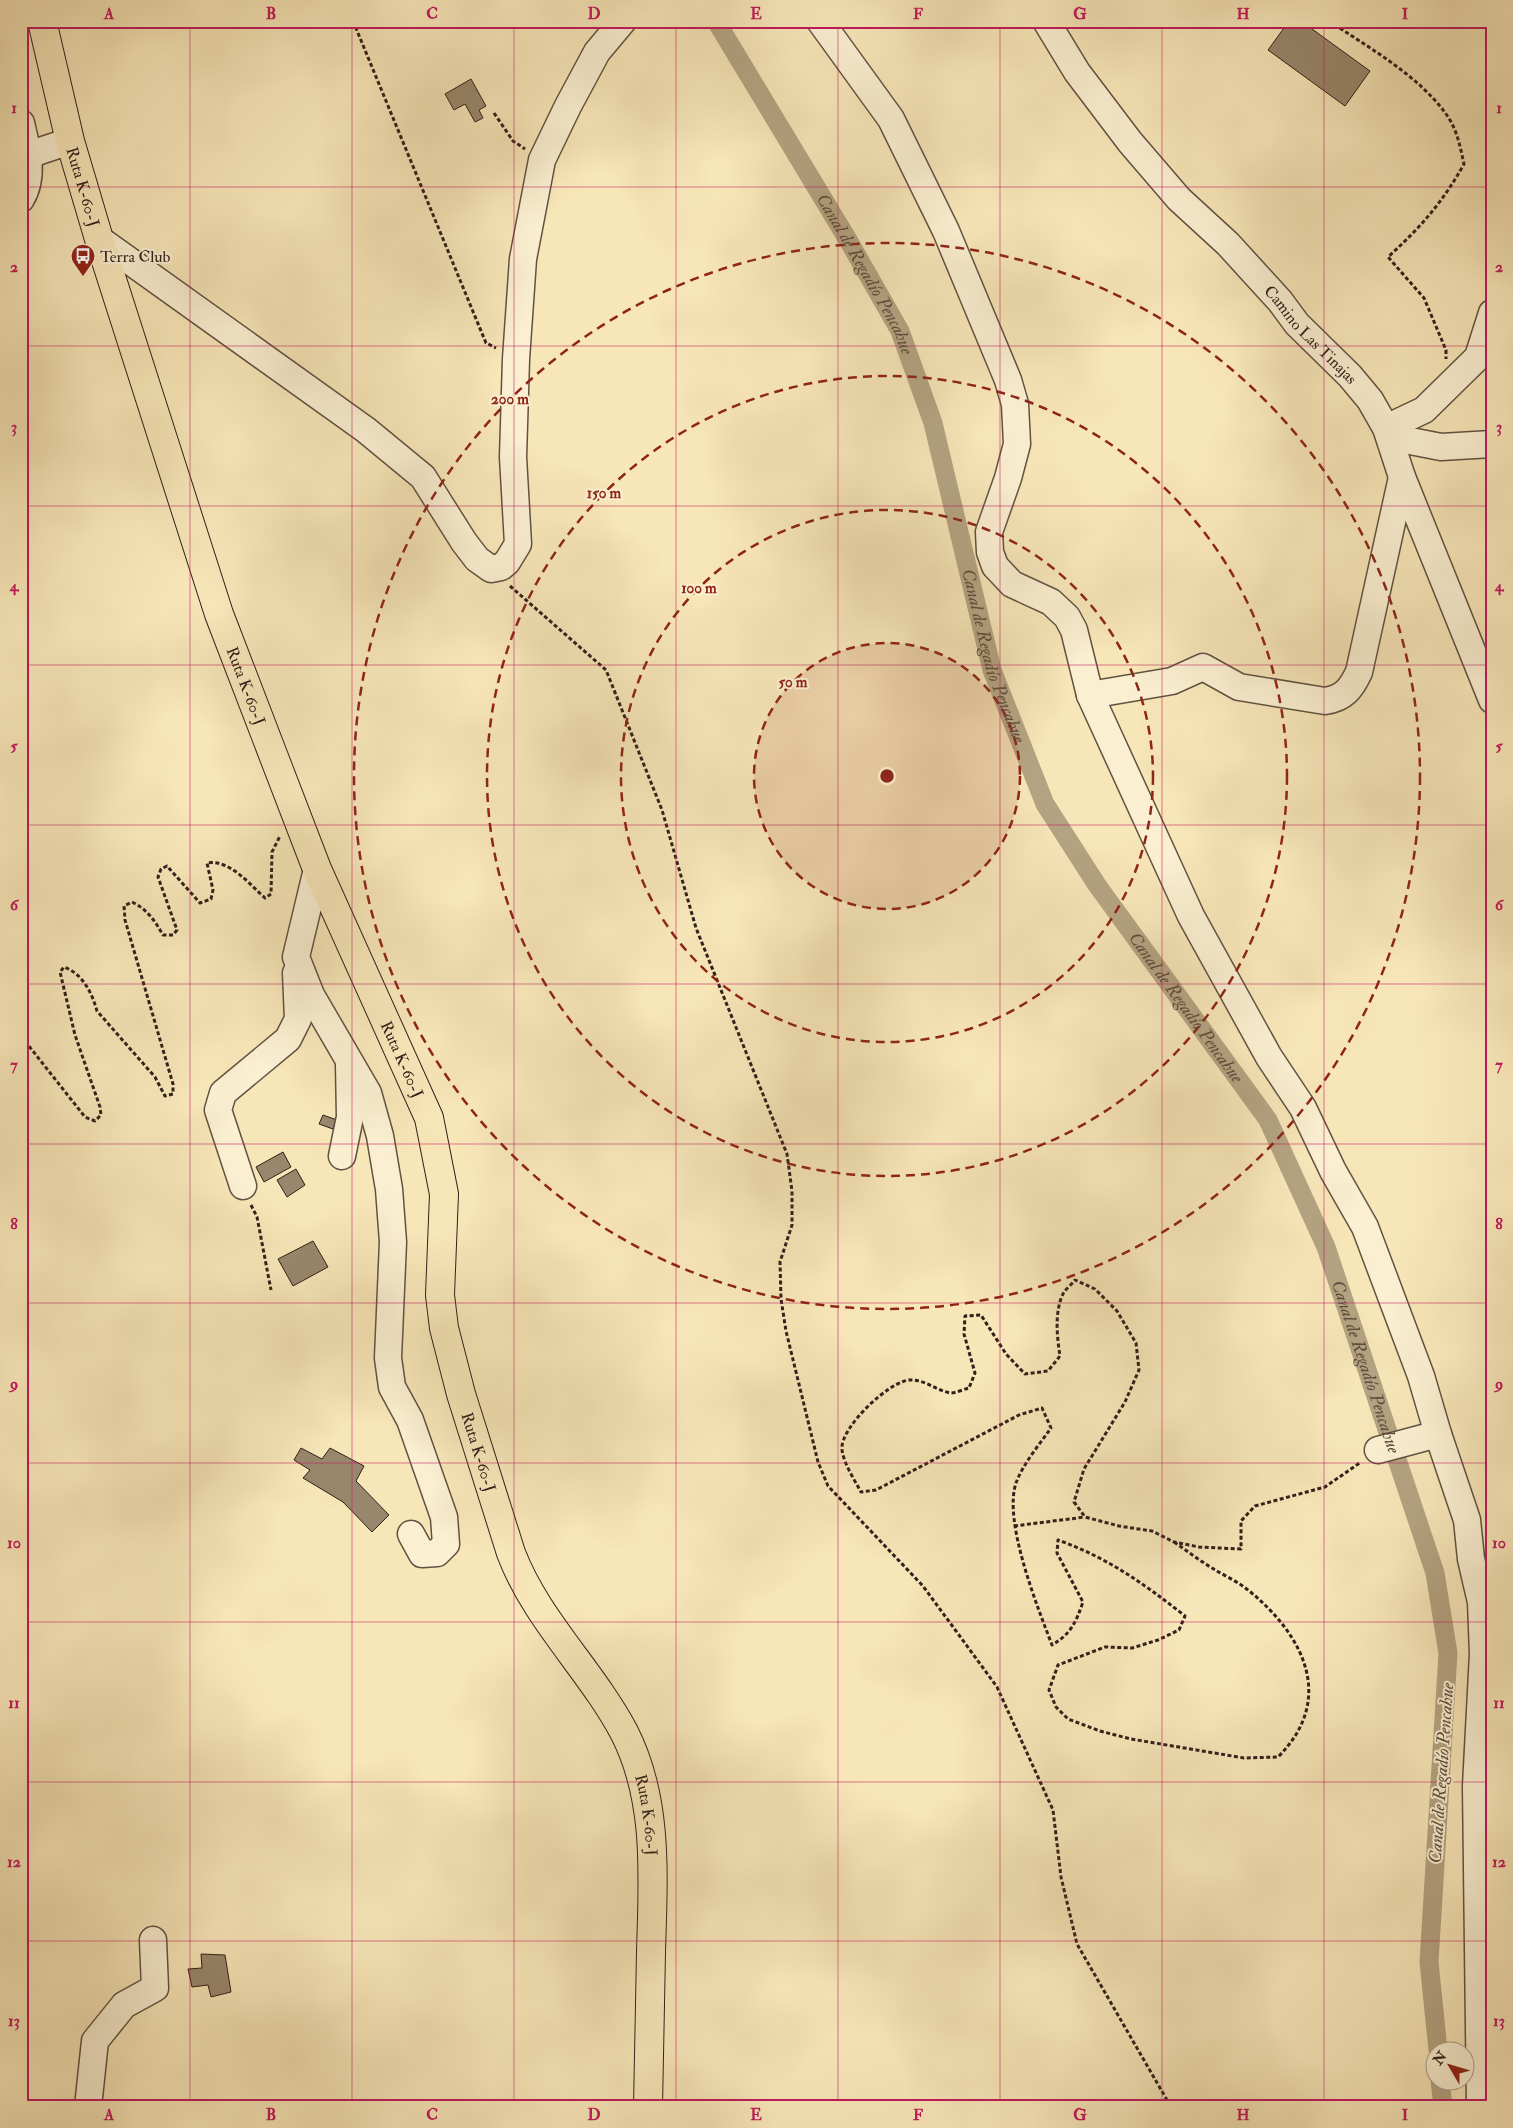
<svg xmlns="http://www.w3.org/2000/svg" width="1513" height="2128" font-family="'IM FELL Double Pica',serif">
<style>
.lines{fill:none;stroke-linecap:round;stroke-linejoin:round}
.canal{stroke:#b4a382;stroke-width:19}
.building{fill:#98876c;stroke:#31201a}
.minor-casing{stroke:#625242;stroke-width:29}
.major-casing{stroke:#31201a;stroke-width:30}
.path{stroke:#31201a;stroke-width:3;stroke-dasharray:4 2.5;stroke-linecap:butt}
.minor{stroke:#faefd1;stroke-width:26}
.major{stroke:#f7e6b8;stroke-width:28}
.grid{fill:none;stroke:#c2185b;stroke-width:1;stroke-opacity:0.55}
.ring{fill:none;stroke:#8f2418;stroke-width:2.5;stroke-dasharray:9 6}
.labels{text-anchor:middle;stroke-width:4;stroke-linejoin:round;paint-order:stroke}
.street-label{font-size:16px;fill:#31201a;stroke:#faefd1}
.poi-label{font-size:16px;fill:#31201a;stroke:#faefd1;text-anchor:start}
.water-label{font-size:18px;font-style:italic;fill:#5f4e3e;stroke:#faefd1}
.centre{fill:#8f2418;stroke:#faefd1;stroke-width:2.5}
.ring-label{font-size:15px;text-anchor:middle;font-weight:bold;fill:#8f2418;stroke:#faefd1;stroke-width:4;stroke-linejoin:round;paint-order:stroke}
.neatline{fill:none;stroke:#c2185b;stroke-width:2}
.grid-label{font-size:16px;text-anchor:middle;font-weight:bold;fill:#c2185b}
</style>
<rect width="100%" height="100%" fill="#f7e6b8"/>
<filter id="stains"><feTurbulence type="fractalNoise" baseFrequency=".004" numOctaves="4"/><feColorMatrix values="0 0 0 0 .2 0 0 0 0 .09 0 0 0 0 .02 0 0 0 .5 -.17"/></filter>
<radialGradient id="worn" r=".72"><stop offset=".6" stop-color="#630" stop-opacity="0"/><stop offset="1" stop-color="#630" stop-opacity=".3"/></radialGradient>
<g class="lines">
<g class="canal">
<path id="s1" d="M716,21L848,240L900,331L933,423L992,670L1045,804L1097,885L1268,1120L1326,1247L1435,1573L1448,1653L1429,1962L1438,2050"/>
<polyline points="1440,2080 1443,2107"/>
</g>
</g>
<g class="building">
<polygon points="1289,21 1301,21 1370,71 1345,106 1268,50"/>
<polygon points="471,79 486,106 479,110 483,118 475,122 465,104 454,110 445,94"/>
<polygon points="323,1115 337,1120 333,1129 319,1124"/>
<polygon points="283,1152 291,1167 264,1182 256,1167"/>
<polygon points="296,1169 305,1185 287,1197 277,1180"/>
<polygon points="313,1241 328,1267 293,1286 278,1259"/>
<polygon points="301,1448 322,1459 330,1448 364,1466 356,1481 389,1515 372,1532 343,1502 303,1478 310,1470 294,1460"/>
<polygon points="201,1954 225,1955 231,1992 211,1997 208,1985 192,1987 188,1969 202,1968"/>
</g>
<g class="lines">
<defs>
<g id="minor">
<polyline points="820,21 891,119 946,231 1008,380 1015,404 1017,444 1008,478 989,532 990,552 995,566 1012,584 1051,602 1067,617 1074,630 1090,695 1191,916 1269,1057 1303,1108 1333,1171 1365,1227 1421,1376 1438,1434 1467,1520 1471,1559 1481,1602 1483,1654 1476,1786 1480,2107"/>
<path id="s2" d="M1046,21L1077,72L1130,142L1179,199L1228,244L1280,301L1297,324L1350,376L1370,400L1386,428L1402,477L1492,700"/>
<path d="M21,123C27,148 35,176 21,199"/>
<polyline points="28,155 70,141"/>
<polyline points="99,239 366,430 423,477 464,542 477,559 491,569 501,567 507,562 518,544 513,457 516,359 523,259 542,160 568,106 597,52 623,21"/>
<polyline points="1386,428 1424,410 1478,357 1492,313"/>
<polyline points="1390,437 1441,447 1492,444"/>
<path d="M1090,695L1172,681L1203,667L1239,687L1325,701C1344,698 1351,689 1359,672L1402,477"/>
<polyline points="317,869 296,957 311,995 368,1093 380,1136 389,1189 393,1242 388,1358 392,1387 410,1420 444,1517 446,1544 437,1553 422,1554 411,1534"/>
<polyline points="342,1156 350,1117 349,1064"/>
<polyline points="243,1186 218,1110 223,1093 288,1039 298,1019 296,973"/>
<polyline points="1378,1450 1438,1434"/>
<polyline points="88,2107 95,2041 124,2005 155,1988 153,1940"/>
</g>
<g id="major">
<path id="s3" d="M42,21L70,141L99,239L219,614L317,869L429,1118L444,1194L440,1295L444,1328L461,1394L511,1553C536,1619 591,1670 624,1732C659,1800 653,1878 651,1952C650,2003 649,2055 648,2107"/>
</g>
</defs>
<use href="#minor" class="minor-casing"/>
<use href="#major" class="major-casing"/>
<g class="path">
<polyline points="353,21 486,343 496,348"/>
<path d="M1329,21C1368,47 1419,76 1446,114C1457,129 1460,146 1464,164C1443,202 1420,228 1388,257L1424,298L1446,350V359"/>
<polyline points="494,113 513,141 525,149"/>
<polyline points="510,586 606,670 662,810 696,928 787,1154 792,1191 792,1225 780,1262 781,1299 786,1331 818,1462 828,1486 923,1586 997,1687 1053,1810 1061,1877 1077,1944 1171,2107"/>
<path d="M21,1036L85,1117L95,1121L101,1115L100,1107L75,1035L60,972L64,967C83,974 92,993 97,1011L155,1077L165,1096L173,1094V1084L125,920L124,906L132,902C147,909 155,921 163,935H173L177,930L158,877L161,869L167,866L200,903L211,899L213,890L207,863C230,859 250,885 265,898L271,894L272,852L280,836"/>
<polyline points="251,1205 257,1217 271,1290"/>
<polyline points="1014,1526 1085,1517"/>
<path d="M1174,1542C1187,1551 1199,1560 1212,1568C1223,1575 1237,1581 1248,1590C1304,1635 1336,1699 1278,1757L1244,1758L1131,1739L1100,1731L1068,1719L1056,1707L1049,1690L1058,1665L1105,1647L1132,1648L1158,1640L1179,1630L1185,1616C1143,1583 1108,1558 1058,1540L1057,1553L1083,1602C1076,1622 1071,1634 1052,1645C1038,1608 1003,1522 1016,1483C1023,1464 1039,1445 1051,1428L1042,1408L1019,1415L876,1490L861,1492C854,1479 844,1464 842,1450C839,1428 891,1379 911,1380C926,1380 937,1391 951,1393C956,1393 964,1389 969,1388L975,1373L964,1334L965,1316L981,1315L1006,1354L1025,1374L1048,1371L1060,1356C1057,1337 1054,1310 1064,1292C1067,1288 1072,1284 1075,1280L1095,1289L1117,1311L1136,1343L1139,1370L1125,1402L1084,1469L1074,1502L1085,1517L1119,1526L1152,1531L1174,1542L1199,1547L1241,1549V1521L1255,1506L1325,1487L1361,1462"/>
</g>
<use href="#minor" class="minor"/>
<use href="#major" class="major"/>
</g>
<path class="grid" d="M190,21V2107M352,21V2107M514,21V2107M676,21V2107M838,21V2107M1000,21V2107M1162,21V2107M1324,21V2107M21,187H1492M21,346H1492M21,506H1492M21,665H1492M21,825H1492M21,984H1492M21,1144H1492M21,1303H1492M21,1463H1492M21,1622H1492M21,1782H1492M21,1941H1492"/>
<circle cx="887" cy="776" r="133" fill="#8f2418" fill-opacity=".12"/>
<g class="ring">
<circle cx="887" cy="776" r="133"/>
<circle cx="887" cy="776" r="266"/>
<circle cx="887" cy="776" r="400"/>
<circle cx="887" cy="776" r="533"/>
</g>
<defs>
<symbol id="bus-pin" viewBox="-11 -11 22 30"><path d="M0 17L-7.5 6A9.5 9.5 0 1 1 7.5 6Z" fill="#8f2418" stroke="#faefd1"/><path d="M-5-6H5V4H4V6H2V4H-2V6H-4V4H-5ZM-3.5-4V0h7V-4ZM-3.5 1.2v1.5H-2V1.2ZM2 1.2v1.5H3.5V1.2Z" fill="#fff"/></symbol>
</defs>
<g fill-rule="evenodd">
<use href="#bus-pin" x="69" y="242" width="28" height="38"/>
</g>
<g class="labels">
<g class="street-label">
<text dy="6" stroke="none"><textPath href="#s3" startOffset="171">Ruta K-60-J</textPath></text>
<text dy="6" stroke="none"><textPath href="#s2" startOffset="412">Camino Las Tinajas</textPath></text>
<text dy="6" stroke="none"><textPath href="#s3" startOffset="696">Ruta K-60-J</textPath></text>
<text dy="6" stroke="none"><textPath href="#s3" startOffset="1101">Ruta K-60-J</textPath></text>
<text dy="6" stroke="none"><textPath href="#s3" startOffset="1506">Ruta K-60-J</textPath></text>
<text dy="6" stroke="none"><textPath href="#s3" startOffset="1911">Ruta K-60-J</textPath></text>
</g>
<g class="poi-label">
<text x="100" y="262">Terra Club</text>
</g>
<g class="water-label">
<text dy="6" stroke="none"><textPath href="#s1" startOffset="294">Canal de Regadío Pencahue</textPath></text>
<text dy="6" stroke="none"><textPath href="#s1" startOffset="699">Canal de Regadío Pencahue</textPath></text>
<text dy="6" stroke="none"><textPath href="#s1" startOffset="1104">Canal de Regadío Pencahue</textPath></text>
<text dy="6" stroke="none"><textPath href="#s1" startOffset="1509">Canal de Regadío Pencahue</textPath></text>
<text transform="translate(1441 1773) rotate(-86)" y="6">Canal de Regadío Pencahue</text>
</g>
</g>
<circle cx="887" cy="776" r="8" class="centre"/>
<g class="ring-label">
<text x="510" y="404">200 m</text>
<text x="604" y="498">150 m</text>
<text x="699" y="593">100 m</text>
<text x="793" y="687">50 m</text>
</g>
<rect width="1513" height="2128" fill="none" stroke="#f7e6b8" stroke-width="55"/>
<g transform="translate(1450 2066) rotate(308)"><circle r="24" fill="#faefd1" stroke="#aa9c88"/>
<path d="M0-4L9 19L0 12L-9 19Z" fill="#8f2418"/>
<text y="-8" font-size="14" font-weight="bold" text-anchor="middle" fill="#31201a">N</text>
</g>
<rect x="28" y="28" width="1458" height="2072" class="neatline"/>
<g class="grid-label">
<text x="109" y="19">A</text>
<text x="271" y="19">B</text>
<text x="432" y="19">C</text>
<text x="594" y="19">D</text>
<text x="756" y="19">E</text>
<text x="918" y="19">F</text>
<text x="1080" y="19">G</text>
<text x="1243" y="19">H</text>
<text x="1405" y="19">I</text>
<text x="14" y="113">1</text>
<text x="1499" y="113">1</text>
<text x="14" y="272">2</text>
<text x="1499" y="272">2</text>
<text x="14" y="432">3</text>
<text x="1499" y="432">3</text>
<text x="14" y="591">4</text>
<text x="1499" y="591">4</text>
<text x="14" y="751">5</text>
<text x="1499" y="751">5</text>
<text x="14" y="910">6</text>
<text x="1499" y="910">6</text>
<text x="14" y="1070">7</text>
<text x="1499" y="1070">7</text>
<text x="14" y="1229">8</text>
<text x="1499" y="1229">8</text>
<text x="14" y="1389">9</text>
<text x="1499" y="1389">9</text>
<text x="14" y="1548">10</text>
<text x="1499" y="1548">10</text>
<text x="14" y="1708">11</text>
<text x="1499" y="1708">11</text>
<text x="14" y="1867">12</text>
<text x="1499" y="1867">12</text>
<text x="14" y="2026">13</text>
<text x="1499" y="2026">13</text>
<text x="109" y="2120">A</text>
<text x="271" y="2120">B</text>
<text x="432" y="2120">C</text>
<text x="594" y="2120">D</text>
<text x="756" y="2120">E</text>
<text x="918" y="2120">F</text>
<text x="1080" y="2120">G</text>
<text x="1243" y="2120">H</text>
<text x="1405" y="2120">I</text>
</g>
<rect width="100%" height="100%" filter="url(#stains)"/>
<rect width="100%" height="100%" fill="url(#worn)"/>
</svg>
